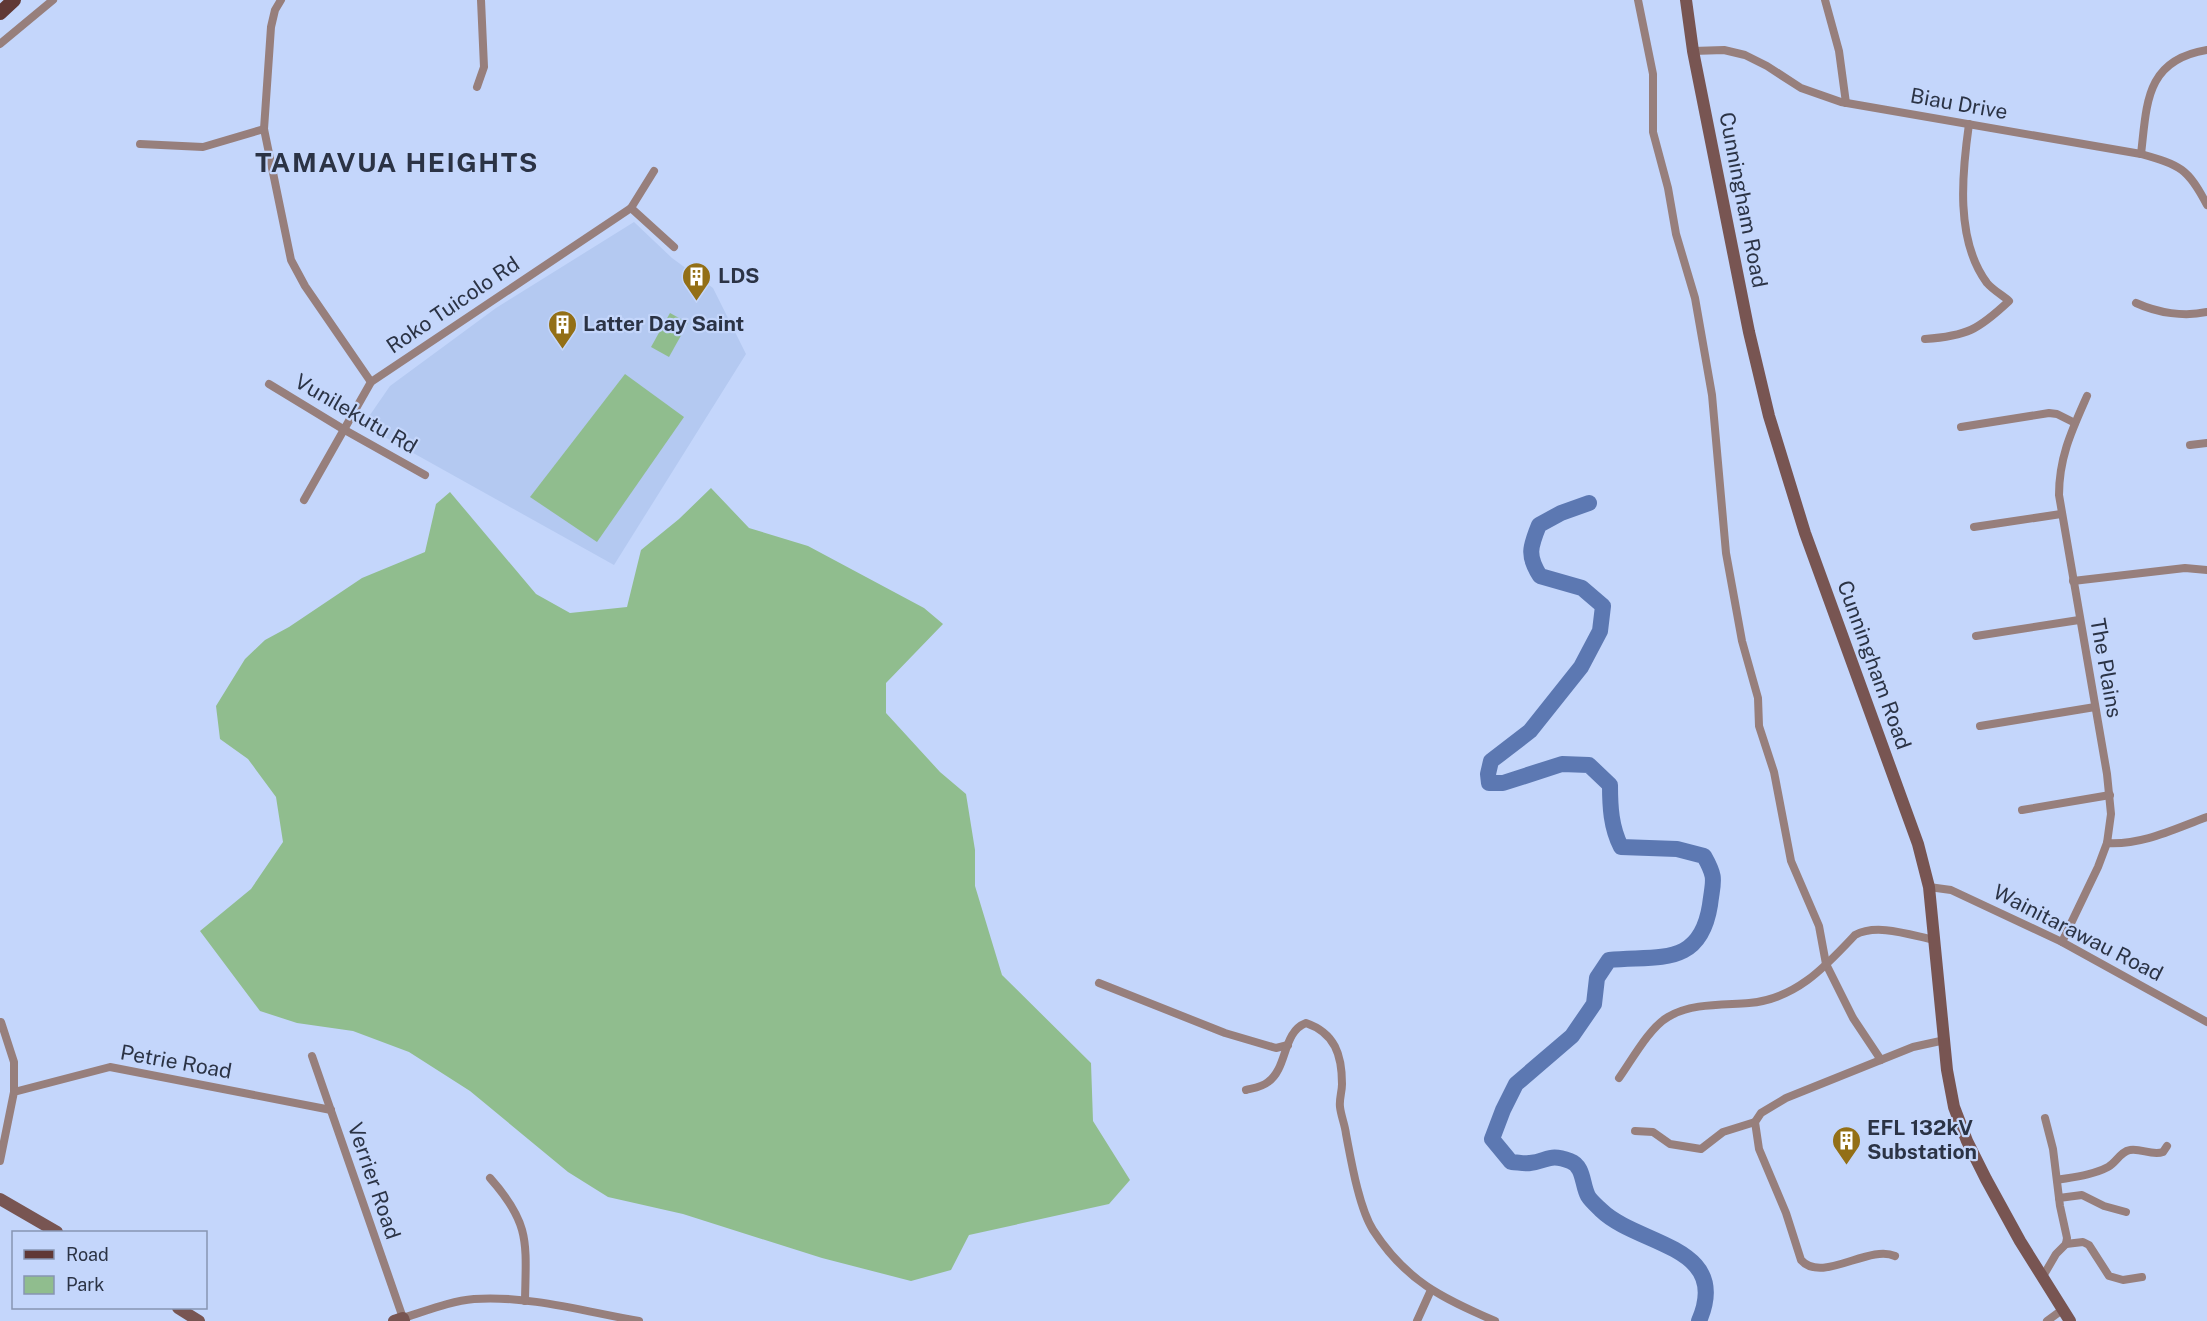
<svg xmlns="http://www.w3.org/2000/svg" width="2207" height="1321" font-family="'Public Sans',sans-serif">
<style>
.built{fill:#b4c9f1}
.green{fill:#90bd8e}
.lines{fill:none;stroke-linecap:round;stroke-linejoin:round}
.river{stroke:#5c78b2;stroke-width:16}
.minor{stroke:#977f7c;stroke-width:8}
.secondary{stroke:#785552;stroke-width:12}
.primary{stroke:#603835;stroke-width:14}
.labels{text-anchor:middle;stroke-width:4.5;stroke-linejoin:round;paint-order:stroke}
.street-label{font-size:21px;fill:#2b3345;stroke:#c4d6fb}
.poi-label{font-size:21px;font-weight:bold;fill:#2b3345;stroke:#c4d6fb;text-anchor:start}
.district-label{font-size:27px;font-weight:bold;letter-spacing:1.5px;fill:#2b3345;stroke:#c4d6fb}
</style>
<rect width="100%" height="100%" fill="#c4d6fb"/>
<polygon class="built" points="634,222 672,258 713,288 746,354 614,565 363,425 390,386 496,308"/>
<g class="green">
<polygon points="670,313 688,323 669,357 651,347"/>
<polygon points="625,374 684,417 597,542 530,497"/>
<polygon points="711,488 749,528 808,546 924,608 943,624 886,683 886,713 940,772 966,794 975,850 975,886 1002,975 1091,1063 1093,1121 1130,1180 1109,1204 969,1235 951,1270 911,1281 822,1258 683,1214 608,1197 568,1172 470,1091 409,1052 353,1031 297,1023 260,1011 200,931 251,889 283,842 276,797 248,759 220,739 216,706 245,659 265,640 289,627 362,578 425,552 436,504 450,492 536,594 570,613 627,607 641,550 679,519"/>
</g>
<g class="lines">
<path class="river" d="M1589,503L1561,513L1539,525C1530,547 1527,556 1540,576L1582,588L1603,606L1600,631L1581,667L1530,731L1491,761L1488,774L1489,783H1503L1562,764L1589,765L1610,785C1610,807 1611,827 1621,847L1677,849L1704,856C1717,879 1713,880 1710,905C1700,968 1658,955 1609,960L1597,978L1594,1004L1572,1036L1516,1084L1503,1110L1492,1139L1511,1162C1517,1162 1524,1164 1530,1163C1548,1161 1549,1153 1570,1161C1584,1166 1582,1185 1588,1196C1591,1201 1597,1206 1601,1210C1638,1246 1732,1245 1699,1321"/>
<g class="minor">
<polyline points="281,0 275,10 271,27 264,129 291,260 305,286 371,382"/>
<polyline points="1638,0 1653,74 1653,132 1668,188 1676,234 1695,298 1712,395 1726,553 1742,641 1758,698 1759,726 1774,772 1791,861 1819,926 1826,964 1853,1018 1881,1060"/>
<polyline points="1825,0 1839,51 1846,103"/>
<polyline points="0,44 53,0"/>
<path d="M1693,51L1724,50L1745,55L1767,66L1801,88L1841,102L2141,154C2180,165 2188,168 2207,205"/>
<polyline points="477,87 484,67 481,0"/>
<polyline points="140,144 203,147 264,129"/>
<path d="M2141,154C2147,104 2145,60 2207,50"/>
<polyline points="631,208 674,247"/>
<path d="M2136,303C2158,313 2184,317 2207,312"/>
<path d="M1925,339C1967,336 1978,330 2009,301C2002,295 1993,290 1987,283C1955,240 1962,173 1969,124"/>
<polyline points="269,384 343,429 425,475"/>
<polyline points="1961,427 2049,413 2057,414 2075,423"/>
<polyline points="2190,445 2207,443"/>
<polyline points="304,500 371,382 631,208 654,171"/>
<polyline points="1974,527 2061,514"/>
<polyline points="2073,581 2185,568 2207,570"/>
<polyline points="1976,636 2079,620"/>
<polyline points="1980,726 2095,707"/>
<polyline points="2022,810 2110,795"/>
<path d="M2107,843C2143,845 2174,829 2207,817"/>
<polyline points="1929,887 1951,890 2062,942 2207,1022"/>
<path d="M2062,942L2098,867L2107,843L2111,814L2107,774L2059,495C2059,457 2072,430 2087,396"/>
<polyline points="1099,983 1225,1033 1276,1048 1288,1045"/>
<polyline points="1,1022 14,1062 14,1092"/>
<path d="M312,1056L403,1318C426,1311 450,1301 474,1299C527,1295 587,1312 639,1321"/>
<path d="M1619,1078C1632,1060 1649,1028 1668,1017C1691,1003 1723,1005 1749,1003C1796,999 1825,967 1855,935C1877,923 1910,935 1934,940"/>
<path d="M1246,1090C1254,1088 1262,1087 1268,1082C1288,1068 1282,1032 1306,1023C1335,1033 1342,1055 1342,1084C1342,1092 1339,1099 1340,1107C1341,1116 1345,1125 1346,1134C1351,1160 1359,1208 1373,1230C1406,1281 1442,1298 1495,1321"/>
<polyline points="1635,1131 1653,1132 1670,1144 1701,1149 1723,1132 1755,1122"/>
<polyline points="0,1161 14,1092 110,1067 331,1110"/>
<path d="M490,1178C531,1224 526,1243 525,1301"/>
<path d="M2057,1180C2074,1177 2093,1175 2108,1167C2116,1163 2121,1151 2130,1150C2141,1148 2152,1156 2163,1152L2167,1146"/>
<polyline points="2059,1198 2082,1195 2104,1206 2126,1212"/>
<polyline points="2066,1244 2083,1242 2089,1245 2109,1276 2123,1280 2142,1277"/>
<path d="M1895,1256C1869,1244 1822,1284 1801,1260L1786,1213L1759,1149L1755,1122L1761,1113L1786,1098L1913,1047L1945,1040"/>
<polyline points="2042,1278 2056,1254 2066,1244 2067,1238 2060,1206 2053,1149 2045,1118"/>
<polyline points="1417,1321 1431,1290"/>
<polyline points="2047,1321 2062,1310"/>
</g>
<g class="secondary">
<polyline points="1686,0 1693,51 1749,332 1769,416 1805,533 1918,844 1929,887 1947,1070 1954,1107 1967,1141 1986,1179 2020,1241 2070,1321"/>
<polyline points="0,1199 57,1232"/>
<polyline points="178,1308 199,1321"/>
<polyline points="394,1321 403,1318 404,1321"/>
</g>
<polyline class="primary" points="0,13 14,0"/>
</g>
<defs>
<symbol id="building-pin" viewBox="-11 -11 22 30"><path d="M0 17L-7.5 6A9.5 9.5 0 1 1 7.5 6Z" fill="#936f16" stroke="#c4d6fb"/><path d="M-4-6H4V6H1V3H-1V6H-4ZM-2.5-4.3h1.7v1.8h-1.7ZM.8-4.3h1.7v1.8H.8ZM-2.5-1h1.7V.8h-1.7ZM.8-1h1.7V.8H.8Z" fill="#fff"/></symbol>
</defs>
<g fill-rule="evenodd">
<use href="#building-pin" x="680" y="260" width="33" height="45"/>
<use href="#building-pin" x="546" y="308" width="33" height="45"/>
<use href="#building-pin" x="1830" y="1124" width="33" height="45"/>
</g>
<g class="labels">
<g class="street-label">
<text transform="translate(1959 104) rotate(10)" y="7">Biau Drive</text>
<text transform="translate(1743 200) rotate(79)" y="7">Cunningham Road</text>
<text transform="translate(453 305) rotate(-34)" y="7">Roko Tuicolo Rd</text>
<text transform="translate(356 414) rotate(30)" y="7">Vunilekutu Rd</text>
<text transform="translate(1874 665) rotate(70)" y="7">Cunningham Road</text>
<text transform="translate(2106 668) rotate(80)" y="7">The Plains</text>
<text transform="translate(2078 933) rotate(27)" y="7">Wainitarawau Road</text>
<text transform="translate(176 1062) rotate(10)" y="7">Petrie Road</text>
<text transform="translate(374 1181) rotate(71)" y="7">Verrier Road</text>
</g>
<g class="poi-label">
<text x="718" y="283">LDS</text>
<text x="583" y="331">Latter Day Saint</text>
<text x="1867" y="1135">EFL 132kV<tspan x="1867" dy="24">Substation</tspan></text>
</g>
<g class="district-label">
<text x="397" y="172">TAMAVUA HEIGHTS</text>
</g>
</g>
<rect x="12" y="1231" width="195" height="78" fill="#c4d6fb" stroke="#8795b2" stroke-width="1.5"/>
<rect x="24" y="1250" width="30" height="9" fill="#603835" stroke="#8795b2" stroke-width="1.5"/>
<text x="66" y="1261" font-size="18" fill="#2b3345">Road</text>
<rect x="24" y="1276" width="30" height="18" fill="#90bd8e" stroke="#8795b2" stroke-width="1.5"/>
<text x="66" y="1291" font-size="18" fill="#2b3345">Park</text>
</svg>
